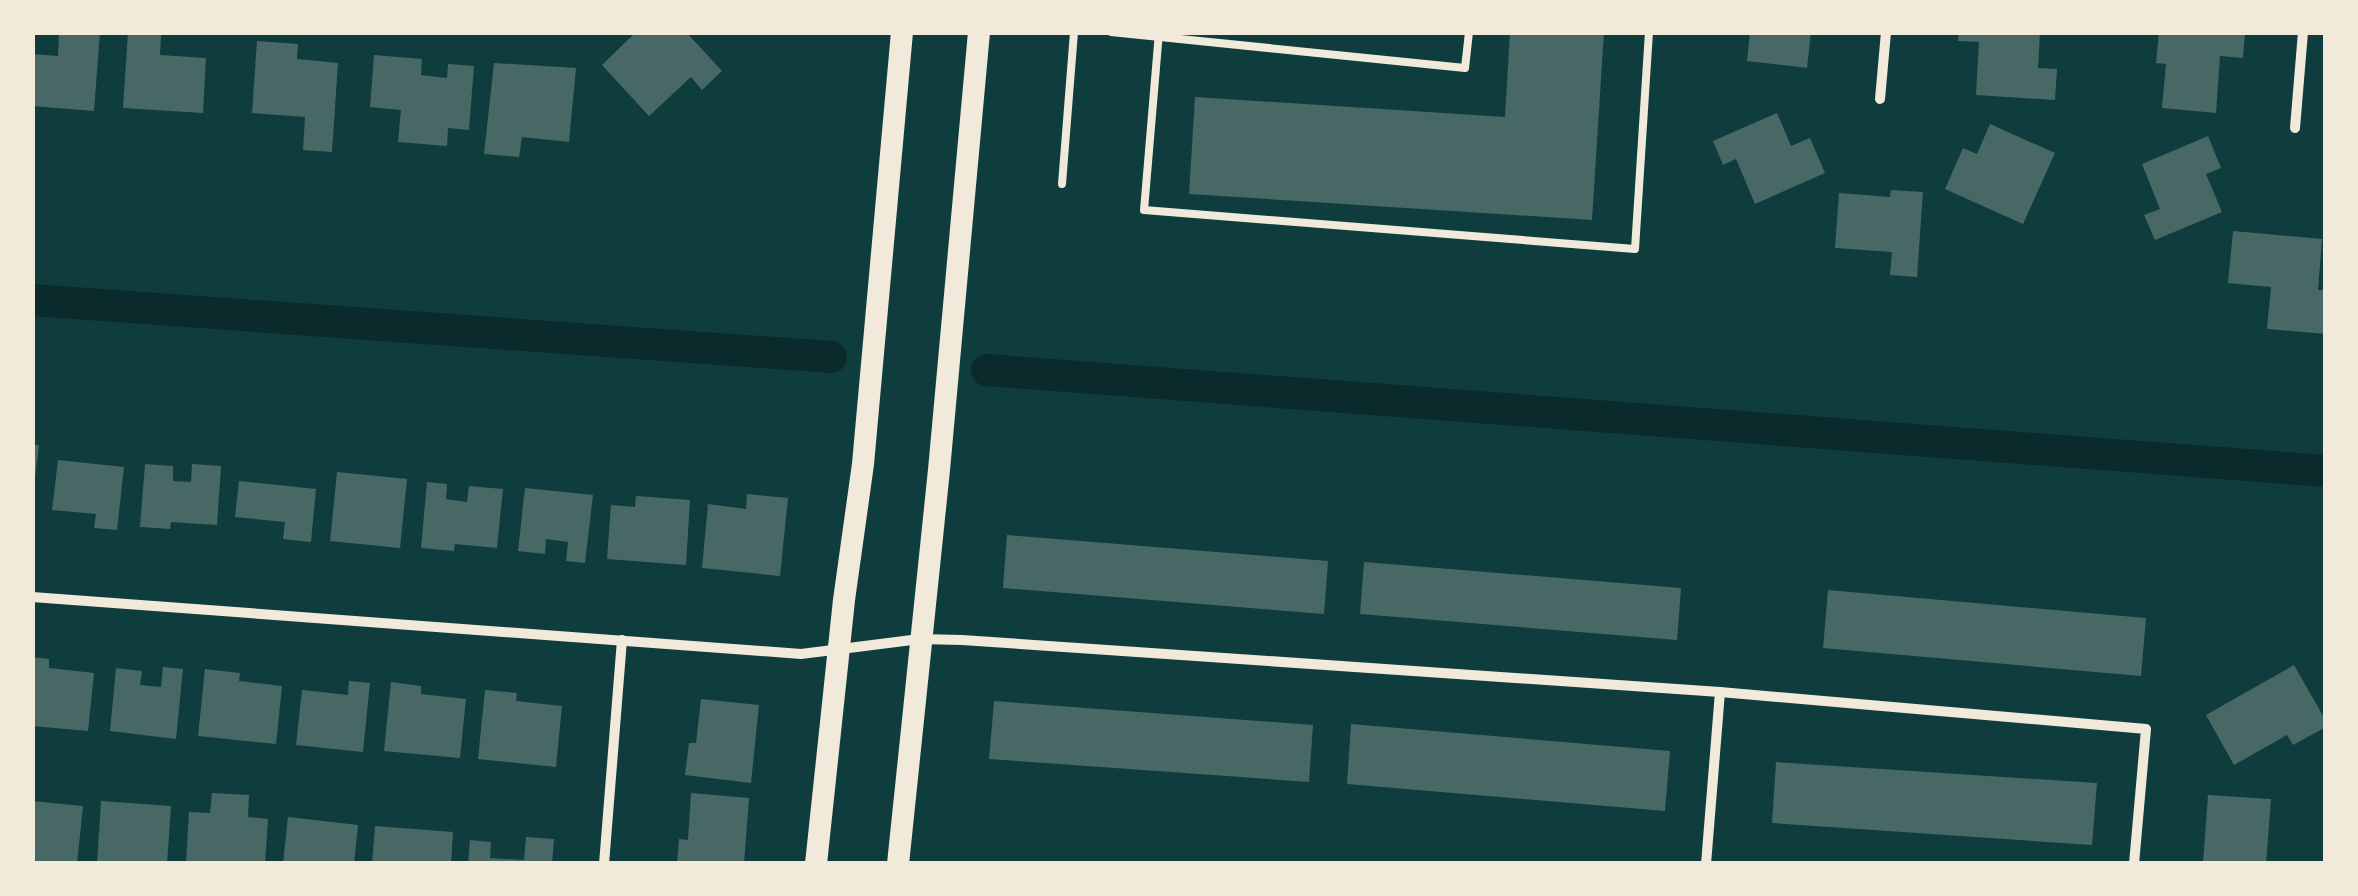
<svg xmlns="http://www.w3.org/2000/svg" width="2358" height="896" font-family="Karla,sans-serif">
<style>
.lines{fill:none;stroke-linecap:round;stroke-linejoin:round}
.canal{stroke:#0a2a2b;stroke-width:32}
.building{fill:#486865}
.service{stroke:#f1e9da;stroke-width:8}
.minor{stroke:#f1e9da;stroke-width:10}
.primary{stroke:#f1e9da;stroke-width:22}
</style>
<rect width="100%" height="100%" fill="#0f3d3e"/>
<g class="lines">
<g class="canal">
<polyline points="32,300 831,357"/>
<polyline points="987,370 2326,471"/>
</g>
</g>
<g class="building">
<polygon points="59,32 100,32 94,111 32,106 32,54 58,56"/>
<polygon points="636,32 686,32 722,71 702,90 691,77 649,116 602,65"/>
<polygon points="1510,32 1604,32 1592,220 1189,194 1195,97 1505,117"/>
<polygon points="1750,32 1811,32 1807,68 1747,61"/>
<polygon points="1959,32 2040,32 2038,68 2057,69 2055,100 1976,95 1979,42 1958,41"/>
<polygon points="2159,32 2245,32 2243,58 2220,56 2216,113 2162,108 2166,64 2156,63"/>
<polygon points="128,33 161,35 160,55 206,58 203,113 123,108"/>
<polygon points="257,41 298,44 297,59 338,63 332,152 303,150 305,117 252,113"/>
<polygon points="374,55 422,59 421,75 447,78 448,64 474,66 469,130 448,128 447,146 398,142 401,110 370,107"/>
<polygon points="494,63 576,68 569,142 522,137 519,157 484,154"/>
<polygon points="1777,113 1791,146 1810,138 1825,173 1755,204 1736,159 1723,165 1713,141"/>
<polygon points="1990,124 2055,153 2023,224 1945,189 1963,148 1977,154"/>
<polygon points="2208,136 2221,168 2206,174 2222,212 2155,240 2144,215 2160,209 2142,164"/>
<polygon points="1891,190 1923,192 1917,277 1890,275 1892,252 1835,248 1839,193 1890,197"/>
<polygon points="2233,231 2322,239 2318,290 2326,290 2326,334 2267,329 2271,287 2228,283"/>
<polygon points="32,445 39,445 35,478 32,478"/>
<polygon points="58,460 124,467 117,530 94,528 96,514 52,510"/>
<polygon points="145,464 173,466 173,481 191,482 192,464 221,466 217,525 171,522 170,529 140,527"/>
<polygon points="337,472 407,479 400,548 330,541"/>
<polygon points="239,481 316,489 311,542 283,539 285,522 235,517"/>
<polygon points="427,482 447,484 446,499 467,502 469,486 503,489 497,548 455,544 454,551 421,548"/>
<polygon points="525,488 593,495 585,563 566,561 568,542 546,539 545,554 518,551"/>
<polygon points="747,494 788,498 780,576 702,568 708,504 746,509"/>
<polygon points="636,496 690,500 686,565 607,559 611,505 635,507"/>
<polygon points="1007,535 1328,561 1324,614 1003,588"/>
<polygon points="1364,562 1681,588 1677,640 1360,614"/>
<polygon points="1828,590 2146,618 2141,676 1823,648"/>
<polygon points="32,657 49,659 49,668 94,673 88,731 32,726"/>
<polygon points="2294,665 2326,721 2326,727 2293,745 2287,735 2234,765 2206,715"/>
<polygon points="163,667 183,669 176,739 110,731 116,668 142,671 140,685 161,687"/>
<polygon points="205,669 240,673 239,681 282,686 276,744 198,736"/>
<polygon points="349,681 370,683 363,752 296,745 302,690 348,695"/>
<polygon points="391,682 421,686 421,694 466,699 460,758 384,751"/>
<polygon points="485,690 517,693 516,701 562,706 556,767 478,759"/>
<polygon points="701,699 759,705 751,783 685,775 689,743 696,743"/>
<polygon points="994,701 1313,725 1309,782 989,759"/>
<polygon points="1351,724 1670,751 1665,811 1347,784"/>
<polygon points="1776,762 2097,783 2092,845 1772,823"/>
<polygon points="212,793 249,795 248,817 268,819 265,864 186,864 189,812 210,813"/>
<polygon points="691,793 749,798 744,864 677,864 679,839 688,840"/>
<polygon points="2208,795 2271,799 2266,864 2203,864"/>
<polygon points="32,801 83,806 77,864 32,861"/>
<polygon points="101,801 171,806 167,864 97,864"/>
<polygon points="288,817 358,825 354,864 283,864"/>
<polygon points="375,826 453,832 451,864 372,864"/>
<polygon points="526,837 554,839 552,864 468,864 470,840 491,842 490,858 524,860"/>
</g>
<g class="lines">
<g class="service">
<polyline points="1111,32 1465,68 1469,32"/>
<polyline points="1159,32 1144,210 1635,249 1649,32"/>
<polyline points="1062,184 1074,32"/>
</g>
<g class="minor">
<polyline points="1880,99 1886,32"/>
<polyline points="2295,128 2303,32"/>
<polyline points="32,597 801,654 920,639 962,640 1720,692 2146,729 2134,864"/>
<polyline points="604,864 622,640"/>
<polyline points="1706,864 1720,692"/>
</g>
<g class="primary">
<polyline points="816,864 844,600 863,464 902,32"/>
<polyline points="898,864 939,470 979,32"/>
</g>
</g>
<rect width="2358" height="896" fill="none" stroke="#f1e9da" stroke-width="70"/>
</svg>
